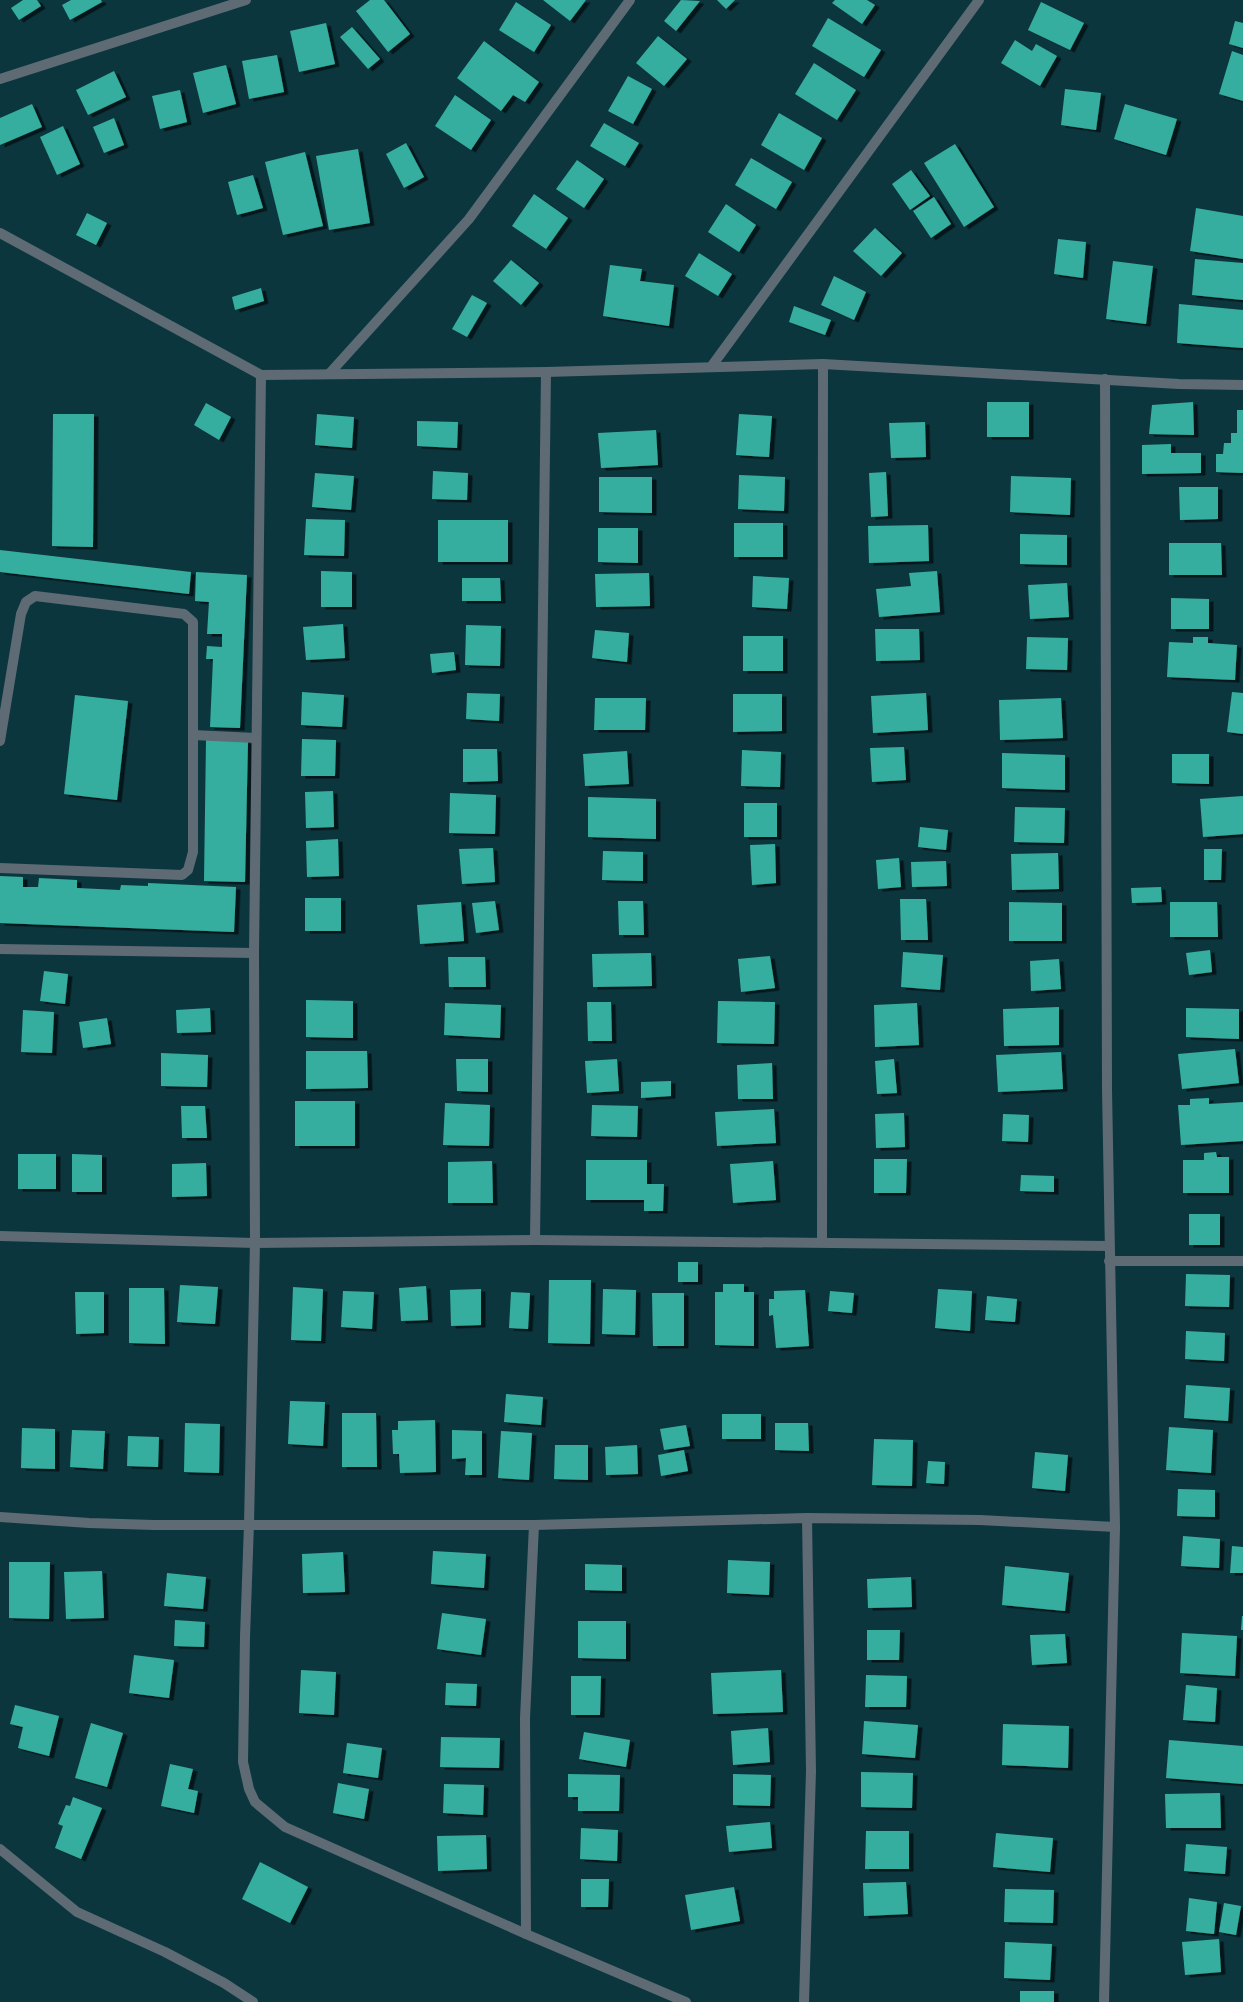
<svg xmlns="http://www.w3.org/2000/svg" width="1243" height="2002" font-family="Inter,sans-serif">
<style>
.building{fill:#35aea0;filter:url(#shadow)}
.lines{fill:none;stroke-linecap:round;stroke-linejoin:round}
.minor{stroke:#5e6b74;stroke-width:10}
</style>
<defs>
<filter id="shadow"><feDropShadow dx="4.5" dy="2.5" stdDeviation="0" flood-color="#0009"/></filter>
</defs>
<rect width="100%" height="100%" fill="#0b363e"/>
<g class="building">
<polygon points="23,0 37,0 41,6 19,20 11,8"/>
<polygon points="71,0 101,0 102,2 70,20 62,5"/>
<polygon points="370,0 384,0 410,34 388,52 356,11"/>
<polygon points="543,0 586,0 570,21"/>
<polygon points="681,0 700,1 676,31 664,21"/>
<polygon points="717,0 735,0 726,9"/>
<polygon points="835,0 867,0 875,5 862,24 832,3"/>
<polygon points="516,2 551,25 534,52 499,30"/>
<polygon points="1041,2 1084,23 1070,50 1028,30"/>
<polygon points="828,18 881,50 864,77 812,46"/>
<polygon points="1235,21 1243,23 1243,48 1229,44"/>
<polygon points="326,23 335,64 299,72 290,31"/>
<polygon points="352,27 380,59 368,69 340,37"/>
<polygon points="658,36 687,59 664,86 636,63"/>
<polygon points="1015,40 1032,51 1036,44 1057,56 1040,86 1001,63"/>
<polygon points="484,41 539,82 525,102 513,95 501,111 457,78"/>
<polygon points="1232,51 1243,55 1243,101 1219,94"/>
<polygon points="277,55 284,92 249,99 242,61"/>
<polygon points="814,63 856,90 837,120 795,94"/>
<polygon points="226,65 236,104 203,113 193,73"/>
<polygon points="114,71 126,97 88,115 76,90"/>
<polygon points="628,76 652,89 633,124 608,111"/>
<polygon points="1065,89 1101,93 1096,130 1061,125"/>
<polygon points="180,90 187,122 160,129 152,96"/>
<polygon points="455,95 491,120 471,150 435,126"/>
<polygon points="32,104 42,127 0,145 0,118"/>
<polygon points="1125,104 1177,119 1166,155 1114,139"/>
<polygon points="779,113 822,138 804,170 761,145"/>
<polygon points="114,118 124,145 104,153 93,127"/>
<polygon points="604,123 639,143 625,166 590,146"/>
<polygon points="63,126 80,164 57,175 40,137"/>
<polygon points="406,143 424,177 404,188 386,154"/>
<polygon points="955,144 994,207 964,227 924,163"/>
<polygon points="358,149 370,223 329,230 316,156"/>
<polygon points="305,152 323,226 283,235 265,162"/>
<polygon points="751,158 792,182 776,209 735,185"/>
<polygon points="577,160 604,179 584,208 556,189"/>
<polygon points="911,170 930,196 910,210 892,184"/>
<polygon points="253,175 263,208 237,215 228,182"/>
<polygon points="534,194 568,218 546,249 512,226"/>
<polygon points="934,197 951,224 931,238 913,211"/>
<polygon points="726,204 756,225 739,252 708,232"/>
<polygon points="1196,208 1243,216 1243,259 1190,251"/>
<polygon points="87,213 107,223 96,245 76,235"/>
<polygon points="875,228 902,253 881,276 853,251"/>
<polygon points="1058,239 1086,242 1083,278 1054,274"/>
<polygon points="699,253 732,274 718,296 685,276"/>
<polygon points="1195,259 1243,263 1243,300 1192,295"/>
<polygon points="511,260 539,283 521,305 493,281"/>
<polygon points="1113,261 1153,266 1146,324 1106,319"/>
<polygon points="610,265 642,269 640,281 674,285 669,326 603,316"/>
<polygon points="834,276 866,292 854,320 821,305"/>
<polygon points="261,288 264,301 235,310 232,297"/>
<polygon points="472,295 487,303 467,337 452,329"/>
<polygon points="1179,304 1243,310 1243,348 1177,343"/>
<polygon points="794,306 831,320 825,335 789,322"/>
<rect x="987" y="402" width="42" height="35"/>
<polygon points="1193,402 1194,435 1149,434 1152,405"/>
<polygon points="206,403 231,417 219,440 194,425"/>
<polygon points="1237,410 1243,410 1243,473 1216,472 1216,454 1223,454 1224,443 1231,443 1231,433 1237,433"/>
<polygon points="53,414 94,414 93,547 52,546"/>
<polygon points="317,414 354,417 352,448 315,445"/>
<polygon points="739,414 772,416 769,457 736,455"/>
<polygon points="417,421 458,422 457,448 417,446"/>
<polygon points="925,422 926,457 891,458 889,423"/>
<polygon points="656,430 658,465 601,468 598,433"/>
<polygon points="1171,444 1171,453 1201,453 1201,473 1142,474 1142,445"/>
<polygon points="433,471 468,473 467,500 432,499"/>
<polygon points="886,472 888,516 871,517 869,473"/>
<polygon points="315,473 354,476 351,510 312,507"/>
<polygon points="739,475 785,477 784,511 738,509"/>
<polygon points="1011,476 1071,478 1070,515 1010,512"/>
<polygon points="599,477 652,477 652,513 599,512"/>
<polygon points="1179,487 1218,487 1218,519 1180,520"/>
<polygon points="306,519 345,520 344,556 304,555"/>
<rect x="438" y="520" width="70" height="42"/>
<rect x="734" y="523" width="49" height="34"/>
<polygon points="928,525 929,561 869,563 868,526"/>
<polygon points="598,528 638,528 638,563 598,562"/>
<polygon points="1020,534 1067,535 1067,565 1020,564"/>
<polygon points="1169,543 1221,543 1222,575 1169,575"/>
<polygon points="0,550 191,572 189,594 0,572"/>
<polygon points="321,571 352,572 352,607 321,607"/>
<polygon points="937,571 940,612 879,617 876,589 911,586 909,573"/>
<polygon points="196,572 247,575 240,728 210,727 213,659 206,659 207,646 222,647 222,634 207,634 209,602 195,601"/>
<polygon points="649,573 650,606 596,607 595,574"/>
<polygon points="753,576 789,578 787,609 752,607"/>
<polygon points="462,578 500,578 501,601 462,601"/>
<polygon points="1067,583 1069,617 1030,619 1028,585"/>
<polygon points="1171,598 1209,599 1209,629 1171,629"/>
<polygon points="343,624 345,658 306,660 303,627"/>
<polygon points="466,625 501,626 500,666 465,665"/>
<polygon points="875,629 919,629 920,660 876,661"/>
<polygon points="595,630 629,633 627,662 592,658"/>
<rect x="743" y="636" width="40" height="35"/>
<polygon points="1027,637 1068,638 1067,670 1026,669"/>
<polygon points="1193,637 1208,637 1208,643 1237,645 1235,680 1167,677 1169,642 1193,643"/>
<polygon points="454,652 456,670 432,673 430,654"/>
<polygon points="302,692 344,695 342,727 301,725"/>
<polygon points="1232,692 1243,693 1243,734 1227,732"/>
<polygon points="467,693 500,694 499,721 466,719"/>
<polygon points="926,693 928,730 873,733 871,696"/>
<polygon points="733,694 782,694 782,731 733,732"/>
<polygon points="75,695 128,701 117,800 64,794"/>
<polygon points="595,698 646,698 645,730 594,730"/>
<polygon points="1061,698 1063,738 1000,740 999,700"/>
<polygon points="302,739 336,740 335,776 301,776"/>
<polygon points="206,740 248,741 245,882 204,881"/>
<polygon points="904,747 906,780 872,782 870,748"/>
<polygon points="463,749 497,749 498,781 463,782"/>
<polygon points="742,750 781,752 780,787 741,786"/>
<polygon points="627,751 629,784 585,786 583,754"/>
<polygon points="1002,753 1065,755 1065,790 1002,788"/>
<polygon points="1172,754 1209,754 1209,784 1172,783"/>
<polygon points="333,791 334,827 306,828 305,792"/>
<polygon points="450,793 496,795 495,834 449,833"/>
<polygon points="1243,796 1243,834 1203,837 1200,799"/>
<polygon points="588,797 656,799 656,839 588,837"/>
<rect x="744" y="803" width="33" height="34"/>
<polygon points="1015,807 1065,808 1064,843 1014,842"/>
<polygon points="920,827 948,830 946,850 918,847"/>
<polygon points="338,839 339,876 307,877 306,841"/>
<polygon points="775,844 776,883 752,885 750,845"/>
<polygon points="493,848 495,882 462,884 459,849"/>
<polygon points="1204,849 1222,849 1221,880 1204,880"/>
<polygon points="603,851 643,852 643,881 602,880"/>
<polygon points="1058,853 1059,889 1012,890 1011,854"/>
<polygon points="899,858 901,887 878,889 876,860"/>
<polygon points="946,861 947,886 912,887 911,862"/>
<polygon points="0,876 23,877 23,887 38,887 39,878 77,880 77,888 120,890 121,885 148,886 148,883 236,887 234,932 0,923"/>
<polygon points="1161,887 1162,902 1132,903 1131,888"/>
<rect x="305" y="898" width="36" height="33"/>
<polygon points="900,899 926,899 928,940 901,940"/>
<polygon points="495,901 499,930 476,933 472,903"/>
<polygon points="618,901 643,901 644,935 619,935"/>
<polygon points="461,902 464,941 420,944 417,905"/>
<polygon points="1009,902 1062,903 1062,941 1009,941"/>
<polygon points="1170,902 1217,902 1218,937 1170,937"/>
<polygon points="1210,950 1212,972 1189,975 1186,953"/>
<polygon points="903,952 943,955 940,990 901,987"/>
<polygon points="651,953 652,986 593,987 592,954"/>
<polygon points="770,956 775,988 741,992 738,959"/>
<polygon points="448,957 485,957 486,987 449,987"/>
<polygon points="1059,959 1061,989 1031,991 1030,961"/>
<polygon points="44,971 68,974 65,1004 40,1001"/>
<polygon points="306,1000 353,1001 353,1038 306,1037"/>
<polygon points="718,1001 775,1002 774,1044 717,1043"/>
<polygon points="587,1002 611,1002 612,1041 588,1041"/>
<polygon points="445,1003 501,1005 500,1038 444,1035"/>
<polygon points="917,1003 919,1045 875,1047 874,1005"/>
<polygon points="1059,1007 1059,1045 1004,1046 1003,1009"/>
<polygon points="210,1008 211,1032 177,1033 176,1010"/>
<polygon points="1186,1008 1239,1009 1239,1039 1186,1037"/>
<polygon points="23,1010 54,1012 52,1053 21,1052"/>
<polygon points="107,1018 111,1044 83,1048 79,1022"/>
<polygon points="1235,1049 1239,1083 1182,1089 1178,1054"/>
<polygon points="306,1051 367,1051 368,1088 306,1089"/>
<polygon points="1061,1052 1063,1089 998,1092 996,1055"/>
<polygon points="161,1053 208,1055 207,1087 161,1086"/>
<polygon points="456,1059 488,1059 488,1092 457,1091"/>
<polygon points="617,1059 619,1091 587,1093 585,1061"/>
<polygon points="894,1059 897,1093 877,1094 875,1061"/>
<polygon points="772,1063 773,1099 738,1099 737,1065"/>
<polygon points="671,1081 671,1096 641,1098 641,1082"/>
<polygon points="1209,1098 1209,1104 1243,1102 1243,1141 1181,1145 1178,1105 1190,1105 1190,1099"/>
<rect x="295" y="1101" width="60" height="45"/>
<polygon points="445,1103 490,1105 489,1146 443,1145"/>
<polygon points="592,1105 638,1106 637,1137 591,1136"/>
<polygon points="181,1106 205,1106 207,1138 182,1138"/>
<polygon points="774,1109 776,1143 717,1146 715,1112"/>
<polygon points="904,1113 905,1147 876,1148 875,1114"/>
<polygon points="1003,1114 1029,1115 1028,1142 1002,1141"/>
<polygon points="1216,1152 1217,1157 1229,1157 1229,1193 1183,1193 1183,1160 1204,1160 1204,1153"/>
<rect x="18" y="1154" width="38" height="35"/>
<polygon points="72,1154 102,1155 102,1192 72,1192"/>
<polygon points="874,1159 907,1159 906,1193 874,1193"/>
<polygon points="586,1160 647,1160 647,1184 664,1184 663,1211 644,1211 644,1200 586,1200"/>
<polygon points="492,1161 493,1203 448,1203 448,1162"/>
<polygon points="773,1161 776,1200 733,1203 730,1164"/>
<polygon points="206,1163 207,1196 172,1197 172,1164"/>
<polygon points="1021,1175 1054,1176 1054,1192 1020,1191"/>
<rect x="1189" y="1214" width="31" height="31"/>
<rect x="678" y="1262" width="20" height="20"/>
<polygon points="1186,1274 1230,1275 1229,1307 1185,1306"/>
<polygon points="549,1280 591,1280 590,1344 548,1343"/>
<polygon points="723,1284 744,1284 744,1292 754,1292 754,1346 715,1345 715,1292 723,1292"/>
<polygon points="180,1285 218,1287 215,1324 177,1322"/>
<polygon points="426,1286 428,1320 401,1321 399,1288"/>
<polygon points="293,1287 323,1289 321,1341 291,1340"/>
<polygon points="129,1288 164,1288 165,1344 129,1343"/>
<polygon points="481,1289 481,1325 451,1326 450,1290"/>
<polygon points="603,1289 636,1290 635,1335 602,1334"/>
<polygon points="938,1289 972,1291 970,1331 935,1328"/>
<polygon points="805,1290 809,1346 776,1348 773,1315 769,1316 769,1299 774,1299 774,1291"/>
<polygon points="343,1291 374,1292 372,1329 341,1327"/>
<polygon points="830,1291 854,1293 852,1313 828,1311"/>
<polygon points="75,1292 104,1292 104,1333 76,1334"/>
<polygon points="511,1292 530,1293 528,1329 509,1328"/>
<polygon points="652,1293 684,1293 684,1346 653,1346"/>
<polygon points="987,1296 1017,1299 1015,1322 985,1320"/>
<polygon points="1186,1331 1225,1333 1224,1361 1185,1359"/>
<polygon points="1186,1385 1230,1388 1228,1421 1184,1418"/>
<polygon points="506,1394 543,1397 541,1425 504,1422"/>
<polygon points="290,1401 325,1402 323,1446 288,1444"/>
<polygon points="342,1413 376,1413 377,1467 342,1467"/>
<rect x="722" y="1414" width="39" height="25"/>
<polygon points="435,1420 436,1472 400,1473 399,1454 393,1454 392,1430 398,1430 398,1421"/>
<polygon points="185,1423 220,1424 219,1473 184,1472"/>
<polygon points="775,1423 808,1423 809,1451 775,1450"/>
<polygon points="686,1425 690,1446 664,1450 660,1429"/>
<polygon points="1169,1427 1213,1430 1211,1473 1166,1470"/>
<polygon points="22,1428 55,1429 55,1469 21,1468"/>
<polygon points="72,1430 105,1431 103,1469 70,1467"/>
<polygon points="452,1430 482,1431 482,1475 465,1475 466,1458 452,1459"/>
<polygon points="501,1431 532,1433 529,1480 498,1478"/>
<polygon points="128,1436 159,1437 158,1467 127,1466"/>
<polygon points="874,1439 913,1440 912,1486 872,1485"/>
<polygon points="555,1445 588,1445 588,1480 554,1479"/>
<polygon points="637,1445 638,1474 606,1475 605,1447"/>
<polygon points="684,1450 688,1471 661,1476 658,1455"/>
<polygon points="1035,1452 1068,1455 1065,1491 1032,1488"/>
<polygon points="928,1461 945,1462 944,1484 926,1483"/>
<polygon points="1178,1489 1215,1490 1215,1517 1177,1516"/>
<polygon points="1183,1536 1220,1539 1219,1568 1181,1566"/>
<polygon points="1232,1546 1243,1547 1243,1573 1230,1573"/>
<polygon points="433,1551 486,1554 484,1588 431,1584"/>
<polygon points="343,1552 345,1592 303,1593 302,1554"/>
<polygon points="728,1560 770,1562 769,1595 727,1593"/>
<polygon points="9,1562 50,1562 49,1619 9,1618"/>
<polygon points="585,1564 622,1565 622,1591 585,1590"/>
<polygon points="1005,1566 1069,1573 1065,1611 1002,1605"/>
<polygon points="102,1571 104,1618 66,1619 64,1572"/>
<polygon points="167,1573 206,1577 203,1609 164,1606"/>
<polygon points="911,1577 912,1607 868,1608 867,1579"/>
<polygon points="442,1613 486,1619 481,1655 437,1649"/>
<polygon points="1242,1616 1243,1616 1243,1630 1241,1630"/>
<polygon points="175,1620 205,1622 204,1647 174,1646"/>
<polygon points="578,1621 626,1621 626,1659 578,1658"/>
<polygon points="867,1630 900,1630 899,1660 867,1660"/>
<polygon points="1182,1633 1237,1636 1235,1676 1180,1673"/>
<polygon points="1065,1634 1067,1663 1032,1665 1030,1635"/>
<polygon points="134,1655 174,1660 169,1698 129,1693"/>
<polygon points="301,1670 336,1672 334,1715 299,1713"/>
<polygon points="781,1670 783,1712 713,1714 711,1673"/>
<polygon points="866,1675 907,1676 906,1707 865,1707"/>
<polygon points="571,1676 601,1676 600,1715 571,1715"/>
<polygon points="446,1683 477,1684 476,1706 445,1705"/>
<polygon points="1186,1685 1217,1688 1215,1722 1183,1720"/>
<polygon points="15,1705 59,1716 49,1756 18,1748 23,1727 10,1724"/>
<polygon points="864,1721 918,1725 915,1758 862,1754"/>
<polygon points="91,1723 123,1733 107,1787 75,1778"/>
<polygon points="1003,1724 1069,1726 1068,1768 1002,1765"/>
<polygon points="768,1728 770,1762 733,1765 731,1731"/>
<polygon points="584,1732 630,1740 626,1767 579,1759"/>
<polygon points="441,1737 500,1738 499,1768 440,1767"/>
<polygon points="1169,1740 1243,1746 1243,1784 1166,1778"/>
<polygon points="347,1743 382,1748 378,1778 343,1773"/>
<polygon points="170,1764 193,1769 188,1789 198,1791 194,1813 161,1806"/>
<polygon points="861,1772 913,1773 912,1808 861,1807"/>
<polygon points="568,1774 620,1775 619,1811 578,1811 578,1797 568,1797"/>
<polygon points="733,1774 771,1775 770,1806 733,1805"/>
<polygon points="338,1783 369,1789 364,1819 333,1813"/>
<polygon points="444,1784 484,1785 483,1815 443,1813"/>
<polygon points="1220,1793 1221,1828 1166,1828 1165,1794"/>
<polygon points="73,1797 102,1808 81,1859 55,1848 63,1826 58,1824 66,1805 70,1806"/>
<polygon points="770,1822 772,1848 729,1852 726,1826"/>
<polygon points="581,1828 618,1830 617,1861 580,1859"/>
<polygon points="866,1831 909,1831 909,1869 865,1869"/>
<polygon points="996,1833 1053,1838 1050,1872 993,1867"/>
<polygon points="486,1835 487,1869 438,1871 437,1836"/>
<polygon points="1186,1844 1227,1847 1225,1874 1184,1871"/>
<polygon points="260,1862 308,1887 290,1923 242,1899"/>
<polygon points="581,1879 609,1879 608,1907 581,1907"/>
<polygon points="906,1882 908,1914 864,1916 863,1883"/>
<polygon points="734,1887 740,1921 691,1930 685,1895"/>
<polygon points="1005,1889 1054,1890 1053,1923 1004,1922"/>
<polygon points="1189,1898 1217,1902 1214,1934 1186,1931"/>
<polygon points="1224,1903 1241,1906 1236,1935 1219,1932"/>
<polygon points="1219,1939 1221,1972 1185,1975 1182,1942"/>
<polygon points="1005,1942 1052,1944 1050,1980 1004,1978"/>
<rect x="1020" y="1991" width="34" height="11"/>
</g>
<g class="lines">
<g class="minor">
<polyline points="0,79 246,0"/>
<polyline points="0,233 261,375 546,372 823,364 1179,384 1243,385"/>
<polyline points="711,367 979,0"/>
<polyline points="329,374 469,219 630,0"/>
<polyline points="261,375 254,953 255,1243 249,1524 245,1637 243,1762 249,1789 255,1802 285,1827 526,1934 686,2002"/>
<polyline points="193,735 256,738"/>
<polyline points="0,741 21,614 26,602 35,596 184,614 193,622 193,852 188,870 182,875 0,868"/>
<polyline points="0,949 254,953"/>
<polyline points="0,1236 255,1243 535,1240 1109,1246"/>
<polyline points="535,1240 546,372"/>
<polyline points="822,1241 823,364"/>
<polyline points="1109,1261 1243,1261"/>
<polyline points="0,1517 89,1523 154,1525 534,1525 807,1518 980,1520 1115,1527"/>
<polyline points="0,1849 77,1912 165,1952 224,1983 253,2002"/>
<polyline points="526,1934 525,1718 534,1525"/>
<polyline points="804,2002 811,1771 807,1518"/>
<polyline points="1104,2002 1115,1527 1107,1089 1105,379"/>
</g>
</g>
</svg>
